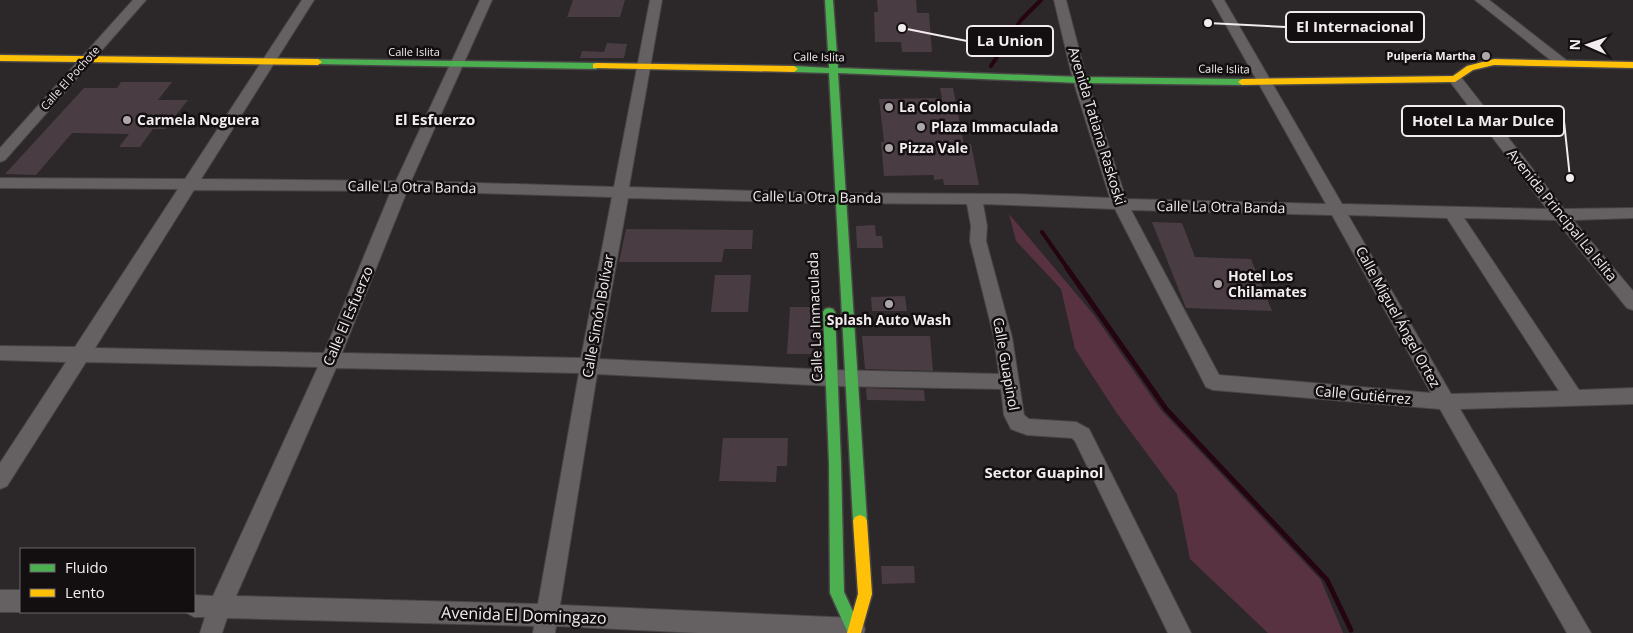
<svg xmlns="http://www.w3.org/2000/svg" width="1633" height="633" font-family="'Open Sans',sans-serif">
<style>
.green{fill:#593242}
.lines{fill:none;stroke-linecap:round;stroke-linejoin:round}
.stream-far1{stroke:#250412;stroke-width:4}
.stream{stroke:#250412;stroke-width:5}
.building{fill:#4a3c43}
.street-casing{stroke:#484546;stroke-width:2}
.fast-casing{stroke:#484546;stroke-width:3}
.slow-casing{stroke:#484546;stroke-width:3}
.street{fill:#656162;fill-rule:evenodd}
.fast{fill:#4caf50;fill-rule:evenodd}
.slow{fill:#ffc107;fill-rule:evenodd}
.poi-dot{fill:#ada7aa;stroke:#130f11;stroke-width:2}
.labels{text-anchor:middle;stroke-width:5;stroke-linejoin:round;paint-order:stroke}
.far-street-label{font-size:11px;fill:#f2ecef;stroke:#130f11}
.far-poi-label{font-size:11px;font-weight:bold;fill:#f2ecef;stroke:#130f11;text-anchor:end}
.poi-label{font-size:14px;font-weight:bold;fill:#f2ecef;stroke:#130f11;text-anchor:start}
.street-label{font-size:14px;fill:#f2ecef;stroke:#130f11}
.neighbourhood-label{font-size:15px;font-weight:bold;fill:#f2ecef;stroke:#130f11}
.near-street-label{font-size:16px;fill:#f2ecef;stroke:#130f11}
.leader{fill:none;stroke:#f2ecef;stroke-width:2}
.callout-dot{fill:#f2ecef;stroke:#130f11;stroke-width:2}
.callout{fill:#130f11;stroke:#f2ecef;stroke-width:2}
.callout-label{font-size:15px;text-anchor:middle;font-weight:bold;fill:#f2ecef}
</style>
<rect width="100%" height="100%" fill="#2c2729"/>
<polygon class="green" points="1009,214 1094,315 1161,410 1321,580 1343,633 1268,633 1190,559 1177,494 1116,412 1075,349 1061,289 1016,241"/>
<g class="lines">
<g class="stream-far1">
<polyline points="991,66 1021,20 1041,0"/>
<polyline points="1042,232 1068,269"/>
</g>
<polyline class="stream" points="1067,268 1166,409 1327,580 1351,630"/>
</g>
<g class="building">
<polygon points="573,0 625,0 620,17 567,17"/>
<polygon points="877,0 916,0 917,13 929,13 932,52 902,52 901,42 875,42 874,12 878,12"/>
<polygon points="607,43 627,44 624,58 580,58 582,51 604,52"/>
<polygon points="121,82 172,82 158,100 188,100 165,129 153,129 140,147 119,147 129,134 72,133 36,175 5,174 84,88 117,88"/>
<polygon points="940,88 953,88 964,144 971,144 979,185 944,185 943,179 934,180 934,175 884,176 881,142 884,142 879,99 942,98"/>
<polygon points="1152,222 1182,223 1195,257 1251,259 1272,311 1186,308"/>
<polygon points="875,225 876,236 882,236 883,248 857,248 856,226"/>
<polygon points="626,229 753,230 752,249 724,249 722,262 619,262"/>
<polygon points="715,275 751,275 748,312 711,312"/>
<polygon points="905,296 907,311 872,311 871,297"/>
<polygon points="790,307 815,307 813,354 787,354"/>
<polygon points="862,336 930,336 933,371 865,369"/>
<polygon points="866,388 924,390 925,401 867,400"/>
<polygon points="723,438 788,438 787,466 777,466 776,482 719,481"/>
<polygon points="881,566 914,566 915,583 882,584"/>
</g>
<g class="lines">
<defs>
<g id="street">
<polygon points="133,0 146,0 5,160 0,162 0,148"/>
<path d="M302,0H314L201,179L396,181L480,0H492L411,181L614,187L650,0H662L629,187L825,193L1014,194L1110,198L1073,80L1054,0H1066L1087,80L1126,199L1326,204L1212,0H1224L1342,204L1547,209L1448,79L1455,75L1460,76L1564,209L1633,208V218L1573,220L1633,291V310L1627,308L1556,220L1464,218L1579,390L1633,388V404L1460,409L1591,633H1567L1440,409L1213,390L1206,387L1115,209L983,204L987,226L986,241L1012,337L1024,415L1029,419L1076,422L1089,429L1191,633H1168L1075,441L1072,438L1027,435L1011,429L1004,415L1001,389L832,386L597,374L560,605L854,618L862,621L865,629L864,633H698L556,626L555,633H533L534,626L227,618L222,633H200L205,617H194L185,612H194V595L213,596L318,367L86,362L7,486L0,489V463L66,362L0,360V346L75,347L178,189L0,188V178L185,179ZM194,190L391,191L324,353L95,348ZM407,191L612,197L581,358L342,353ZM628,198L825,203L967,204L971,226L970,241L994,337L999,374L832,370L599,359ZM1131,210L1332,215L1431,393L1219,375ZM1348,215L1447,218L1559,391L1451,394ZM336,368L579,373L538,604L236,596Z"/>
<polygon points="1475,0 1489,0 1570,63 1568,66 1558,66"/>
<rect x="0" y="590" width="21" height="22"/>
</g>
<g id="fast">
<polygon points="825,0 833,0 838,68 1080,77 1242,79 1246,82 1242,85 1080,83 838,73 867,521 865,525 860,527 855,525 853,521 829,73 794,72 790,69 794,66 829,68"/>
<polygon points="318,59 596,63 600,66 596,69 315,64 315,60"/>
<polygon points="829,308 833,309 835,312 841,463 844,592 861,629 860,633 848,633 830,593 829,463 823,312 825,309"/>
</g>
<g id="slow">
<polygon points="0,55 318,59 322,62 318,65 0,61"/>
<polygon points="1494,59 1633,62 1633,68 1494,65 1473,70 1455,82 1242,85 1238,82 1242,79 1453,76 1467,66"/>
<polygon points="596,63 794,66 798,69 794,72 593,68 593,64"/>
<polygon points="860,515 865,517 867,521 872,594 861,633 847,633 858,594 853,521 855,517"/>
</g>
</defs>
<use href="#street" class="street-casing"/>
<use href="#fast" class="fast-casing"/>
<use href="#slow" class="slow-casing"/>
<use href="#street" class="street"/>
<use href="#fast" class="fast"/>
<use href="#slow" class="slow"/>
</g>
<g class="poi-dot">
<circle cx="1486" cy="56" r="5"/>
<circle cx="889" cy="107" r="5"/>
<circle cx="127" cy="120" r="5"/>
<circle cx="921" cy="127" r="5"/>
<circle cx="889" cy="148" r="5"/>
<circle cx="1218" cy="284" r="5"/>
<circle cx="889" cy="304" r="5"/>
</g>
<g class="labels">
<g class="far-street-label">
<text x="414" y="56">Calle Islita</text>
<text transform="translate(819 57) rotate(1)" y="4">Calle Islita</text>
<text transform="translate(1224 69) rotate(1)" y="4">Calle Islita</text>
<text transform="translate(70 78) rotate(-48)" y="4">Calle El Pochote</text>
</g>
<g class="far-poi-label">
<text x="1476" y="60">Pulpería Martha</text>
</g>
<g class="poi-label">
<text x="899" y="112">La Colonia</text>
<text x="137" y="125">Carmela Noguera</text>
<text x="931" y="132">Plaza Immaculada</text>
<text x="899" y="153">Pizza Vale</text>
<text x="1228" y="281">Hotel Los<tspan x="1228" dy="16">Chilamates</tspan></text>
<text x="889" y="325" text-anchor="middle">Splash Auto Wash</text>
</g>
<g class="street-label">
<text transform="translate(1097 126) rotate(73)" y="5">Avenida Tatiana Raskoski</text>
<text transform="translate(412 187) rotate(1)" y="5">Calle La Otra Banda</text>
<text transform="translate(817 197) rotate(1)" y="5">Calle La Otra Banda</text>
<text transform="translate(1221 207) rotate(1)" y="5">Calle La Otra Banda</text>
<text transform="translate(1562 215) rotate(51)" y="5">Avenida Principal La Islita</text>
<text transform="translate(348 316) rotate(-67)" y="5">Calle El Esfuerzo</text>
<text transform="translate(598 316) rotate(-80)" y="5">Calle Simón Bolívar</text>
<text transform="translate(815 317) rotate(-92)" y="5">Calle La Inmaculada</text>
<text transform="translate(1398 317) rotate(61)" y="5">Calle Miguel Ángel Ortez</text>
<text transform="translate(1006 364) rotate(80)" y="5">Calle Guapinol</text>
<text transform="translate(1363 395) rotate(5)" y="5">Calle Gutiérrez</text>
</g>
<g class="neighbourhood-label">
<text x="435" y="125">El Esfuerzo</text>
<text x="1044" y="478">Sector Guapinol</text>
</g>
<g class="near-street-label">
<text transform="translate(524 615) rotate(2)" y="6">Avenida El Domingazo</text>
</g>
</g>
<path class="leader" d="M1208 23L1286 27M902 28L967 41M1570 178L1564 121"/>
<g class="callout-dot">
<circle cx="1208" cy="23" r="5"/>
<circle cx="902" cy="28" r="5"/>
<circle cx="1570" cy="178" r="5"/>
</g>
<g class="callout">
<rect x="1286" y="12" width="138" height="30" rx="5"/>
<rect x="967" y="26" width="86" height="30" rx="5"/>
<rect x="1402" y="106" width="162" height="30" rx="5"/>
</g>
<g class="callout-label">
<text x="1355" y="32">El Internacional</text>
<text x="1010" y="46">La Union</text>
<text x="1483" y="126">Hotel La Mar Dulce</text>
</g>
<rect x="20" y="548" width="175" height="65" fill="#130f11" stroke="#6c676a"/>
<rect x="30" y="564" width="25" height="8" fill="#4caf50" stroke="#6c676a"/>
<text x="65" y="573" font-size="15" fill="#f2ecef">Fluido</text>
<rect x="30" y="589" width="25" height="8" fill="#ffc107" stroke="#6c676a"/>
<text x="65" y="598" font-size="15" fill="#f2ecef">Lento</text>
<g transform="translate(1588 45) rotate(272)" stroke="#130f11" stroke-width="4" paint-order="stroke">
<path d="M0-4L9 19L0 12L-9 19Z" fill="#f2ecef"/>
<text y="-8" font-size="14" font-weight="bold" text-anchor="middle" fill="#f2ecef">N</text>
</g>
</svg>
